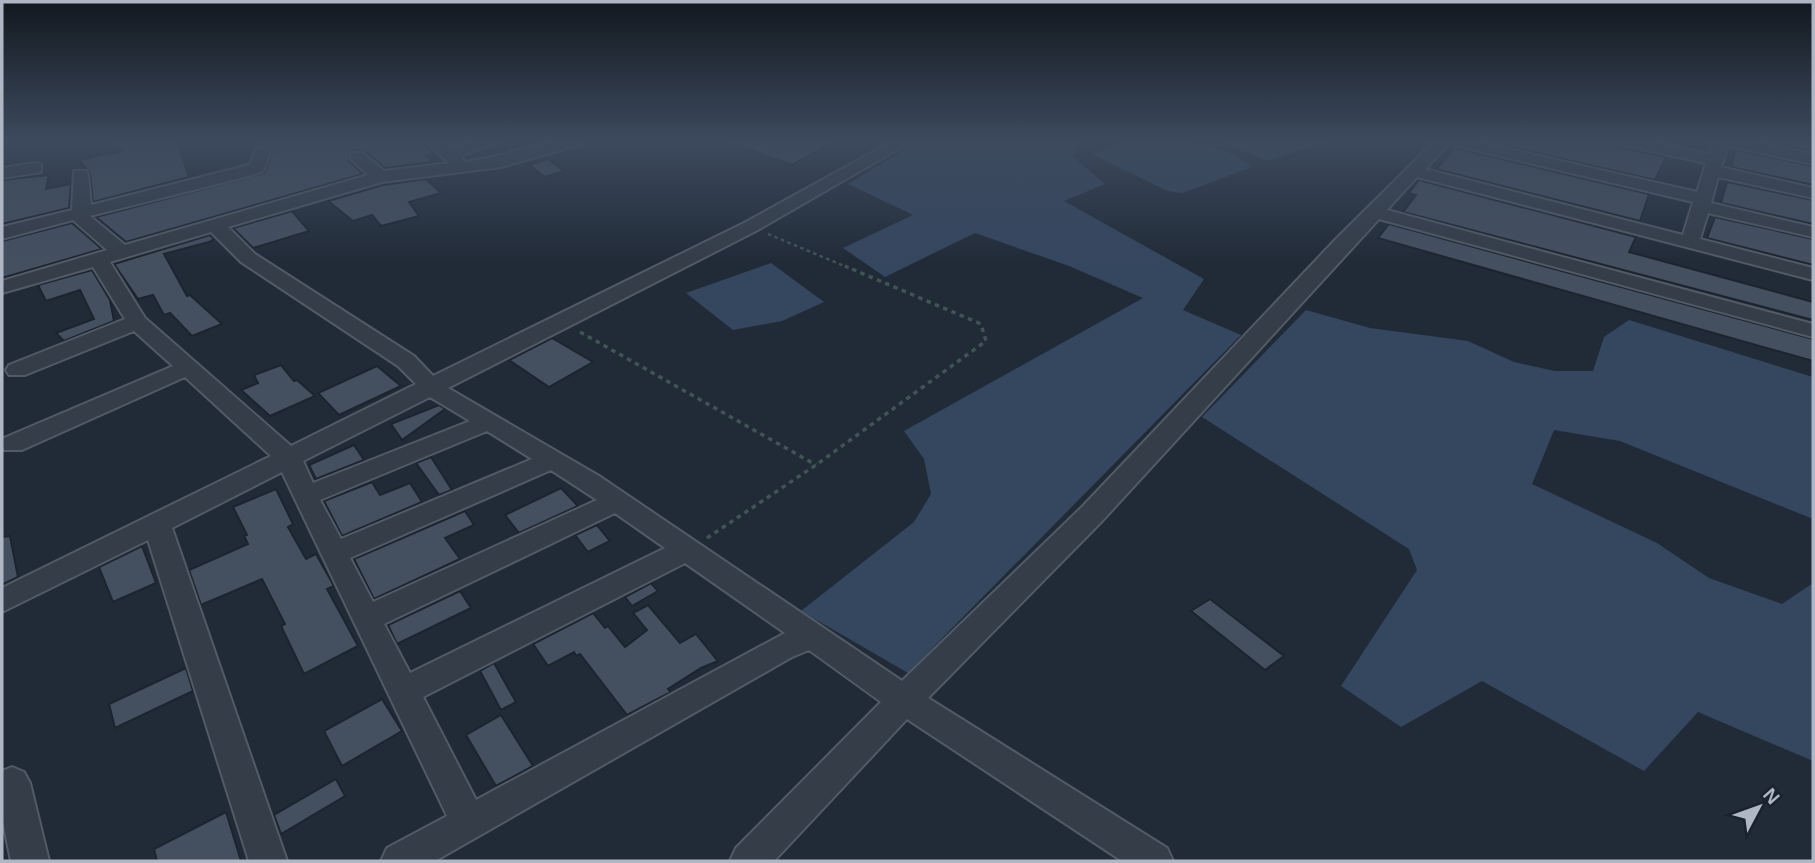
<svg xmlns="http://www.w3.org/2000/svg" width="1815" height="863" font-family="Helvetica,sans-serif">
<style>
.water{fill:#35465f}
.building{fill:#445060;stroke:#1c242f;stroke-width:2}
.lines{fill:none;stroke-linecap:round;stroke-linejoin:round}
.minor-casing{stroke:#525a66;stroke-width:4}
.path-far1{stroke:#405456;stroke-width:2.5;stroke-dasharray:3.5 3.5;stroke-linecap:butt}
.path{stroke:#405456;stroke-width:3.5;stroke-dasharray:4.5 4.5;stroke-linecap:butt}
.minor{fill:#343d48;fill-rule:evenodd}
</style>
<rect width="100%" height="100%" fill="#212b38"/>
<g class="water">
<polygon points="919,141 1079,141 1073,157 1105,184 1064,201 1204,279 1183,310 1241,335 908,673 801,611 914,522 931,494 924,459 904,431 1143,298 1069,266 975,233 885,277 843,248 913,215 848,184"/>
<path d="M1132,141C1174,141 1218,139 1252,167L1182,193L1167,191L1092,154Z"/>
<polygon points="1220,141 1329,141 1267,161"/>
<polygon points="771,263 824,302 782,321 733,330 686,293"/>
<polygon points="1306,310 1370,328 1468,341 1514,362 1555,371 1593,371 1604,337 1629,320 1813,377 1813,519 1620,441 1554,430 1532,484 1657,543 1709,578 1782,604 1813,583 1813,761 1698,712 1644,771 1482,681 1401,727 1341,686 1417,570 1409,549 1202,417"/>
</g>
<g class="building">
<polygon points="107,141 177,141 189,177 93,202 90,174 79,160 122,151"/>
<polygon points="256,141 422,141 434,154 426,156 433,162 385,168 365,151 351,150 349,161 363,174 126,242 96,217 264,173 272,153 270,148 255,147 246,163"/>
<polygon points="731,141 834,141 792,165 730,143"/>
<polygon points="1484,141 1614,141 1618,147 1666,157 1655,180"/>
<polygon points="1761,141 1813,141 1813,151"/>
<polygon points="1454,148 1649,194 1640,221 1436,169"/>
<polygon points="1736,150 1813,166 1813,185 1731,167"/>
<polygon points="548,159 564,171 545,177 529,165"/>
<polygon points="49,175 46,189 71,184 69,208 2,224 2,180"/>
<polygon points="426,179 441,193 409,202 419,216 381,226 372,215 353,221 328,201 383,185"/>
<polygon points="1419,180 1636,237 1629,252 1813,302 1813,320 1403,212 1416,195 1409,193"/>
<polygon points="1727,182 1813,200 1813,224 1721,203"/>
<polygon points="292,211 309,231 253,248 233,228"/>
<polygon points="1715,217 1813,239 1813,265 1707,238"/>
<polygon points="72,223 102,249 2,278 2,241"/>
<polygon points="1389,224 1813,339 1813,361 1378,238"/>
<polygon points="210,235 214,239 209,242 164,254 187,296 190,295 222,324 192,336 170,313 164,315 153,295 138,299 114,264"/>
<polygon points="92,270 110,300 114,321 64,341 56,333 94,319 80,290 46,301 38,285"/>
<polygon points="552,338 593,362 549,387 509,360"/>
<polygon points="281,365 294,381 297,380 315,396 270,416 241,390 258,383 254,375"/>
<polygon points="377,366 401,386 339,415 318,393"/>
<polygon points="439,405 445,409 402,440 391,424"/>
<polygon points="354,445 364,460 316,479 309,465"/>
<polygon points="431,457 452,490 439,495 416,463"/>
<polygon points="372,482 380,495 410,483 422,502 342,536 324,501"/>
<polygon points="561,488 578,506 519,533 505,515"/>
<polygon points="276,489 293,524 288,527 306,559 316,554 334,586 327,589 358,646 304,674 281,626 285,624 262,579 201,605 189,570 248,544 244,536 247,535 233,507"/>
<polygon points="465,511 474,525 445,538 460,559 374,599 354,559"/>
<polygon points="597,525 610,541 588,552 575,535"/>
<polygon points="10,536 18,577 2,585 2,537"/>
<polygon points="142,546 156,583 113,602 99,567"/>
<polygon points="651,583 658,591 632,606 625,597"/>
<polygon points="460,591 471,608 397,644 388,625"/>
<polygon points="1210,599 1284,656 1265,670 1191,611"/>
<polygon points="648,605 680,643 696,634 718,661 701,668 668,689 671,692 627,715 580,654 576,656 574,652 548,666 533,644 593,613 605,628 608,626 625,647 647,630 633,613"/>
<polygon points="494,663 516,702 501,710 480,671"/>
<polygon points="186,668 193,691 115,728 109,704"/>
<polygon points="382,699 402,731 342,766 324,731"/>
<polygon points="501,715 533,766 496,786 466,735"/>
<polygon points="336,779 345,796 281,834 274,815"/>
<polygon points="226,812 241,861 157,861 154,849"/>
</g>
<g class="lines">
<defs>
<g id="minor">
<path d="M424,141H442L453,148L478,141H501L461,156L464,162C504,157 545,139 584,141L582,144L501,167L382,182L228,227L255,254L414,356L433,376L744,223L893,141H912L756,231L448,388L599,476L902,681L1083,506L1336,239L1435,141H1474L1697,192L1706,163L1619,144L1617,141H1646L1709,154L1713,141H1749L1813,154V164L1728,146L1721,167L1813,188V198L1718,177L1711,203L1813,227V237L1708,213L1700,239L1813,268V280L1417,177L1387,210L1813,324V337L1379,219L1103,520L928,698L1167,848L1173,861H1122L907,719L774,861H730L736,848L881,702L809,650L792,657L435,861H381L387,848L447,816L282,472L172,528L287,861H249L148,540L2,612V588L271,456L185,377L22,450H4L2,442L4,438L173,366L134,331L25,375H9L6,370L9,365L125,319L93,267L2,293V281L107,250L73,220L2,239V227L72,210L74,171H86L88,175L91,205L241,167L250,164L256,149H268L270,152L263,171L253,175L90,216L125,245L368,175L351,159V153H363L384,171L449,163ZM1449,144L1693,202L1683,235L1425,169ZM211,232L241,262L398,366L416,384L291,446L145,318L110,262ZM430,397L470,421L313,483L303,461ZM487,431L532,459L341,539L320,500ZM551,470L597,500L373,602L350,558ZM615,513L665,548L410,673L384,624ZM685,563L785,633L476,800L423,697Z"/>
<polygon points="35,163 41,164 41,172 2,178 2,168"/>
<polygon points="12,767 24,772 30,783 49,861 11,861 2,817 2,771"/>
</g>
</defs>
<use href="#minor" class="minor-casing"/>
<polyline class="path-far1" points="768,234 849,268"/>
<g class="path">
<polyline points="580,332 816,465"/>
<polyline points="707,538 816,465 986,341 981,324 845,266"/>
</g>
<use href="#minor" class="minor"/>
</g>
<linearGradient id="sky" x2="0" y2="1"><stop stop-color="#12181f"/><stop offset="0.54" stop-color="#3d4a5e"/><stop offset="1" stop-color="#3d4a5e" stop-opacity="0"/></linearGradient>
<rect width="1815" height="261" fill="url(#sky)"/>
<rect width="1815" height="863" fill="none" stroke="#afb7c5" stroke-width="7"/>
<g transform="translate(1759 807) rotate(49)" stroke="#1a222d" stroke-width="5" paint-order="stroke">
<path d="M0-5L12 26L0 18L-12 26Z" fill="#afb7c5"/>
<text y="-10" font-size="19" font-weight="bold" text-anchor="middle" fill="#afb7c5">N</text>
</g>
</svg>
